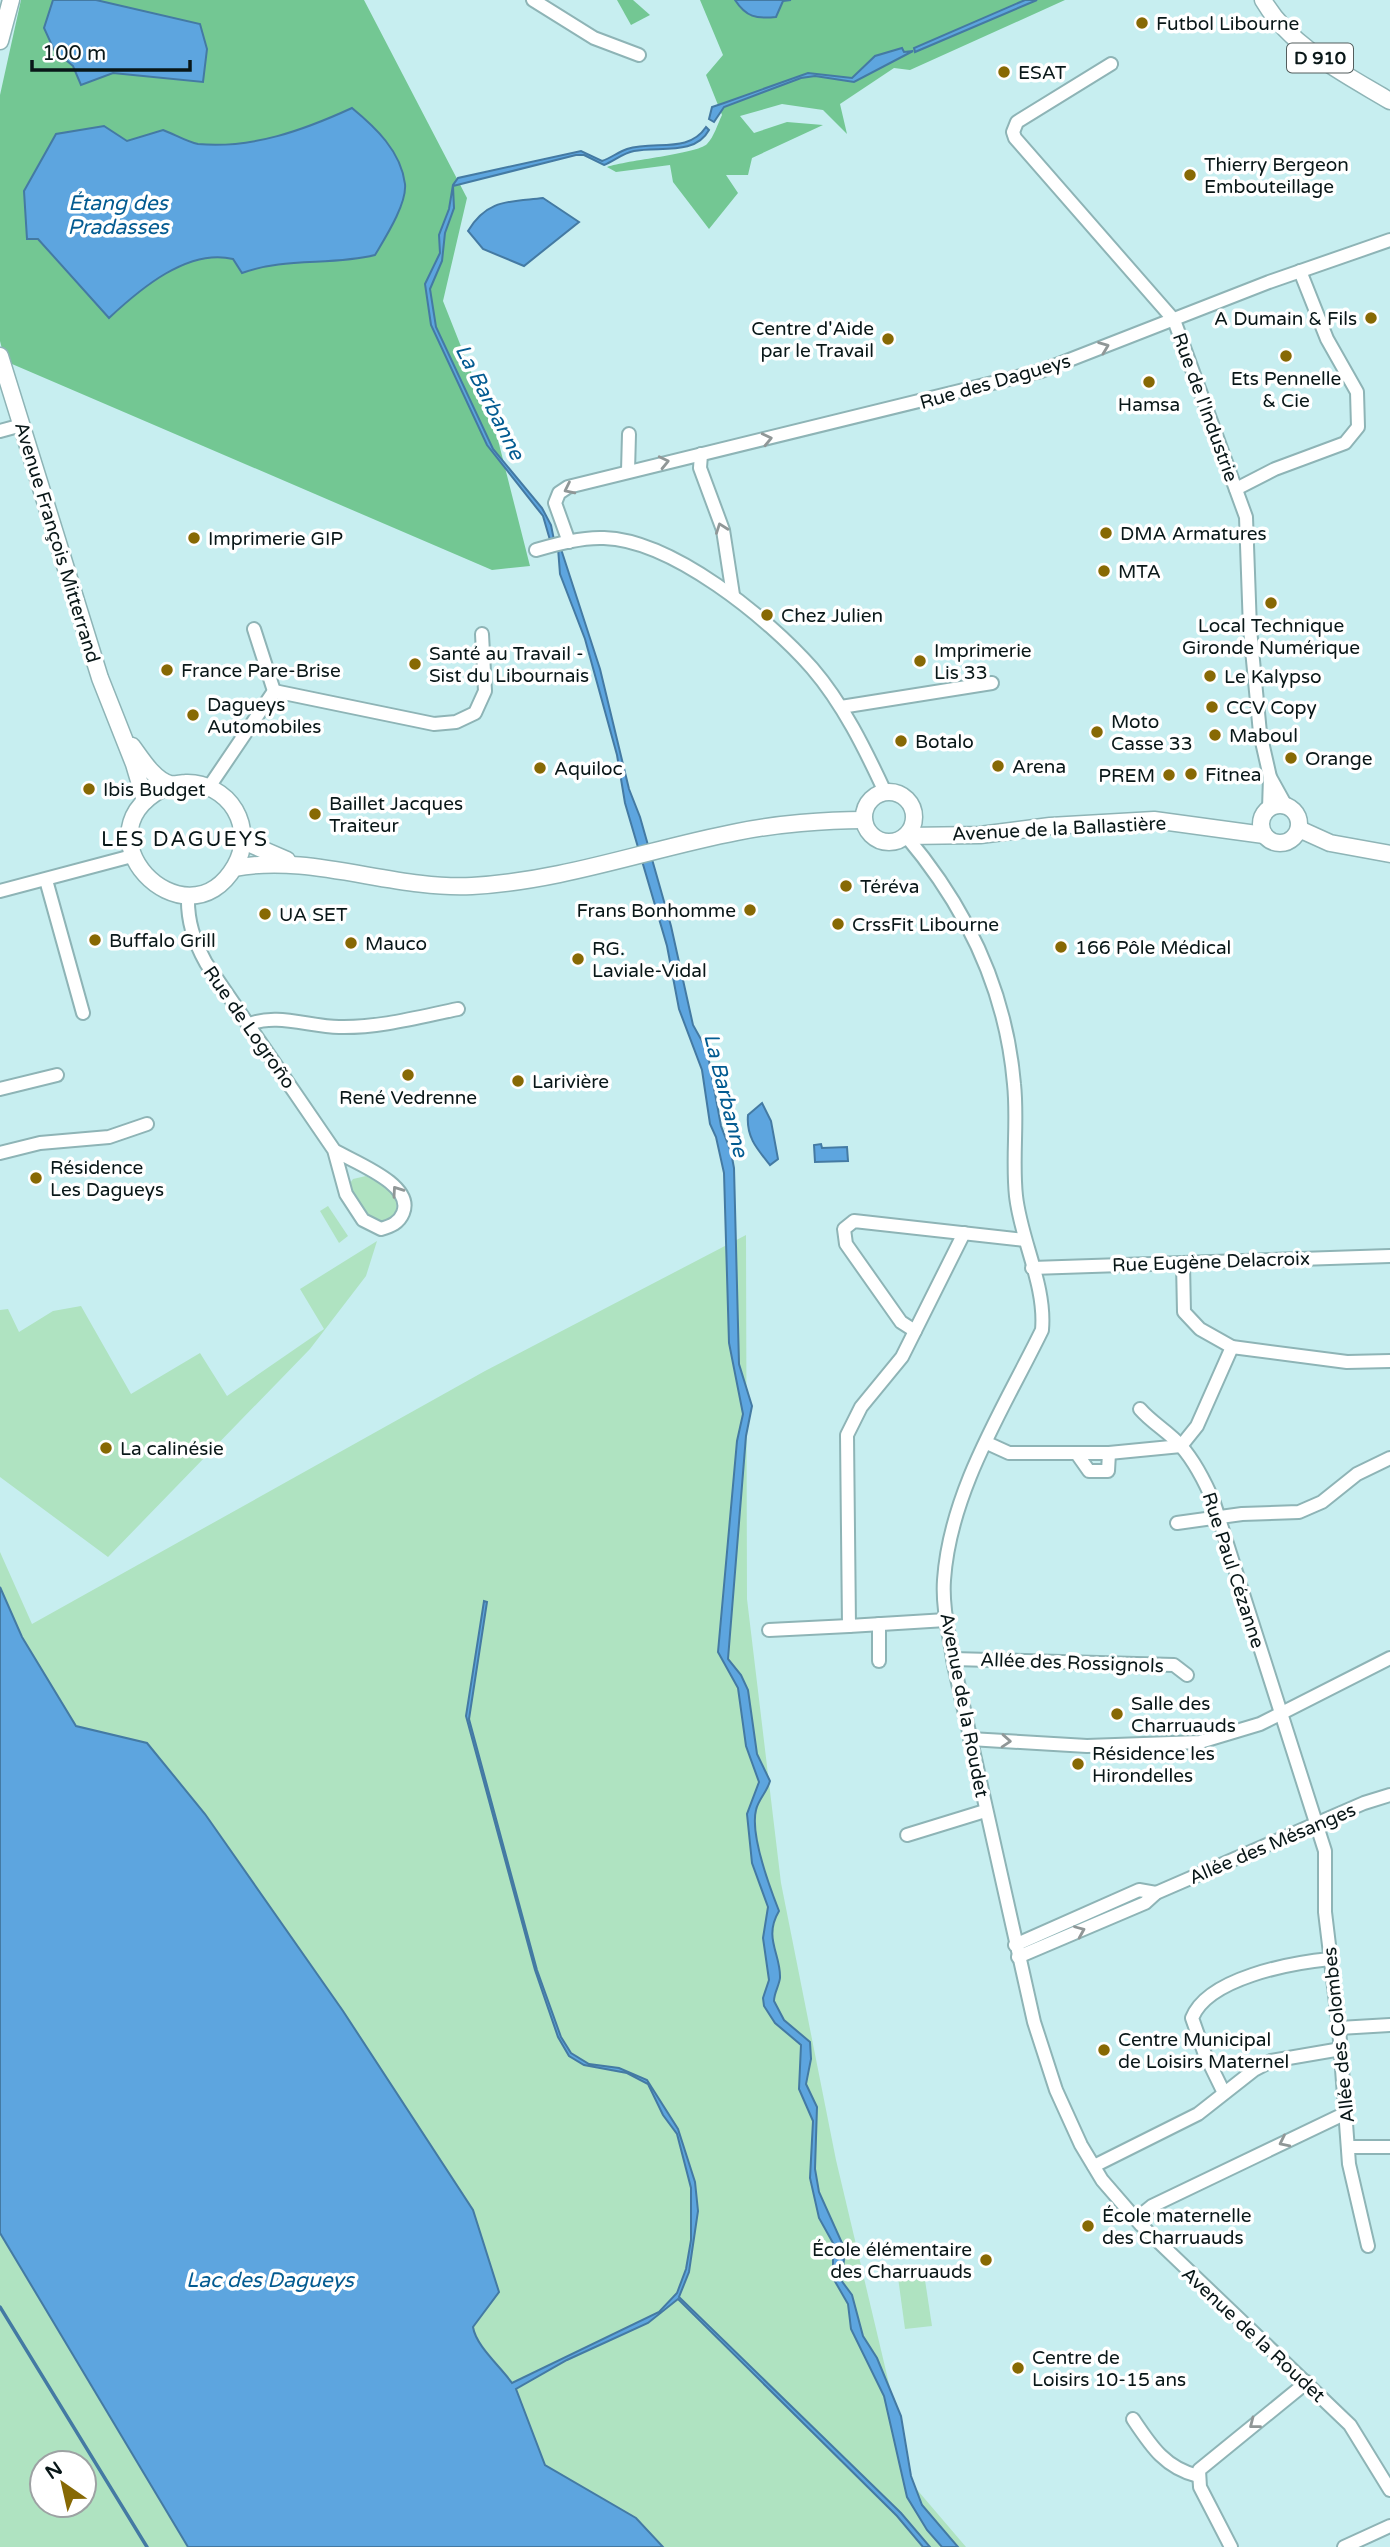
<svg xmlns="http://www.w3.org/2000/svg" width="1390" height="2547" font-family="'Varela Round',sans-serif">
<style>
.green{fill:#afe3c1;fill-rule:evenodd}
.forest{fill:#73c793}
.water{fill:#5da5df;stroke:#447aa3;stroke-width:2}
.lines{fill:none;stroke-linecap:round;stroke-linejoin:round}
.stream{stroke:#447aa3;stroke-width:3.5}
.minor-casing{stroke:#8eb4b6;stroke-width:16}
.major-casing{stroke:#8eb4b6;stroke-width:19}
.minor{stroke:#fff;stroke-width:12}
.major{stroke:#fff;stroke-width:16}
.oneway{stroke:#909797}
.poi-dot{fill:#876904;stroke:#fff;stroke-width:2.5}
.labels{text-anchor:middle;stroke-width:7;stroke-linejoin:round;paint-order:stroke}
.shield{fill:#fff;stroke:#535d5d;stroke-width:2}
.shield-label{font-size:18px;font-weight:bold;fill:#091718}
.poi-label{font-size:19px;fill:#091718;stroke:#fff;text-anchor:start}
.street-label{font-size:19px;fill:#091718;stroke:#fff}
.water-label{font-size:21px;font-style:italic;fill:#035b91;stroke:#fff}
.neighbourhood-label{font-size:21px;letter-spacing:2px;fill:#091718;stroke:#fff}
</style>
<rect width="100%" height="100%" fill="#c7eef0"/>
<g class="green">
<path d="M366,1176C387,1188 408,1197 390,1222L381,1225L366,1219L348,1186L353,1179Z"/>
<polygon points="328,1206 348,1236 339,1243 320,1211"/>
<path d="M746,1235L747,1599L781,1883L836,2160L913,2485L966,2547H0V1552L32,1624L485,1371ZM42,2463H84V2505H42Z"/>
<polygon points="377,1241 366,1276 310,1349 108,1557 0,1477 0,1310 8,1309 19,1332 53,1311 81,1306 131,1394 200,1353 227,1396 324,1329 300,1289"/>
<polygon points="923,2267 932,2326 905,2329 897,2270"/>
</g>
<g class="forest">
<polygon points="21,0 364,0 467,198 443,301 498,440 530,566 492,570 5,361 0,341 0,95"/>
<polygon points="617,0 633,0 650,15 631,25"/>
<path d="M700,0H1065L910,70L894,68L840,104L847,134L823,110L782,104L740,116L754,133L787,122L823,125L752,158L748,175H726L738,193L709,229L673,182L670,165L616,172L607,167C627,160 697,154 707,144C714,137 718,123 722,115L706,75L723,55Z"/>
</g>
<g class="water">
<polygon points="53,0 96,0 200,24 207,49 203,82 113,73 81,85 73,66 54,50 44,28"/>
<path d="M735,0H791L783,1L776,17C756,19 746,17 735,0Z"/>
<polygon points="1025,0 1037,0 915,52 914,48"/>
<polygon points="902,48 904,52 913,51 854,82 815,76 801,78 724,107 714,122 709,119 712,107 724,103 808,73 852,78 875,56"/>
<path d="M352,108C375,127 401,151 405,184C407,204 385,238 375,255C331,266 285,257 242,273L233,259C188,248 140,289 109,318L38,239H27L24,191L56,134L104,126L127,141L163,130C174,134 187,142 198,144C252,149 304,130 352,108Z"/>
<path d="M706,127L709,130C695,156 659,146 634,151C623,153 614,161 604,165L584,155H576L453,186L454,208L445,233L442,261L430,289L436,327L493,449L542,508L551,525L554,540H550L543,516L487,445L431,325L425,284L440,253L439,235L449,209L453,185L458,178L581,151L602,161C611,158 618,152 627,149C655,140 688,154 706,127Z"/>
<path d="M543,198L579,222L524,266L483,249L468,231C487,199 509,202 543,198Z"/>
<path d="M558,548L561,549L600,669L629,789L640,817L671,926L693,1025L707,1050L721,1126L731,1152L734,1168L739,1364L752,1406L746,1436L728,1659L741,1675L748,1690L757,1754L770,1781C767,1792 758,1800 756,1810C750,1834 770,1888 779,1911C763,1938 781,1954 780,1978C779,1986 774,1993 774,2001L784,2020L810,2042L811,2059L806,2084L817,2107L815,2169L819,2192L842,2243L844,2260L841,2280L852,2295L863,2336L877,2358L901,2416L911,2476L922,2505L958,2547H942L927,2530L907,2497L884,2396L851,2329L848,2304L833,2278V2243L819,2218L810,2178L813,2121L799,2089L801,2045L775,2023L764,2006L763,1998L769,1980L763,1938L768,1907L752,1863L747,1814L759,1782L746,1746L738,1688L718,1652L737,1441L743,1414L729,1343L724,1173L716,1137L710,1124L702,1070L679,1009L667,946L625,803L617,755L585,639L560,574Z"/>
<path d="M762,1103L771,1121L778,1159L770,1165C757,1149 746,1137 748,1115Z"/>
<polygon points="821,1144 822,1148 847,1147 848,1161 815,1162 814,1145"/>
<path d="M0,1587L22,1637L76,1726L147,1743L205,1814L343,2011L473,2210L499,2292L473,2327C476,2346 500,2366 512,2383L659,2312L677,2293L686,2269L691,2240V2188L677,2134L663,2115L648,2084L627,2073L584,2065L569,2056L558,2037L535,1970L466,1716L484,1601L487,1602L469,1719L537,1970L561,2037L571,2053L589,2064L619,2068L647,2080L678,2129L695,2182L698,2211L689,2272L679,2297L901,2513L930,2547H923L897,2516L678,2299L648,2323L567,2360L516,2389L545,2465L636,2518L663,2547H188L0,2233Z"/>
</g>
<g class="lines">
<polyline class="stream" points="0,2307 147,2547"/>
<defs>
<g id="minor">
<polyline points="533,0 594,38 639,55"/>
<polyline points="1111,64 1017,122 1013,132 1015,138 1174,320 1246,517 1250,629 1260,733 1270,777 1286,806"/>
<polyline points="0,431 22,425"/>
<polyline points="701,454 700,468 723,530 733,595"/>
<polyline points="628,471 629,434"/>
<polyline points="1236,489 1275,469 1345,443 1358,427 1357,392 1327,339 1300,271"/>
<polyline points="569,542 555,503 559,493 568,487 1041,371 1269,282 1390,240"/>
<path d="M536,550C557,544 582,537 604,538C672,540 768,618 812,668C843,704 865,749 885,792"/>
<polyline points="254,629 274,691"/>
<polyline points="841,707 992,683"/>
<polyline points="209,787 274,691 434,724 456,722 475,713 485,691 482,634"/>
<polyline points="1269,809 1270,777"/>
<path d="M906,836C966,907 1006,990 1014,1084C1018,1121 1012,1159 1016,1196C1021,1241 1046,1285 1042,1330C1004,1408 950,1491 944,1580C942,1609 950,1637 954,1665L1034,2022L1056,2090L1081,2145L1102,2180L1141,2225L1350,2425L1390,2490"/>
<polyline points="46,880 83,1013"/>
<polyline points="0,891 132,856"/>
<path d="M188,895C187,921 194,941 206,963L334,1150L346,1194L363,1220L381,1229C391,1226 399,1223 403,1213C415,1184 353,1162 334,1150"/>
<path d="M248,1025C275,1012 310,1027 339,1027C379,1028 419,1017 458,1009"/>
<polyline points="0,1089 57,1075"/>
<polyline points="0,1153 40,1143 109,1137 147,1124"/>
<polyline points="1183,1263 1184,1312 1200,1329 1232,1347 1347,1362 1390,1361"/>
<polyline points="1032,1268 1390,1256"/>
<polyline points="915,1331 901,1322 846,1244 844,1229 854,1221 1025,1240"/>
<path d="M1140,1409C1152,1423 1169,1432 1181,1446C1195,1462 1206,1484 1214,1503L1325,1851V1912L1339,2028L1349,2164L1368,2246"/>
<polyline points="987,1443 1009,1453 1109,1453 1181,1446 1197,1426 1232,1347"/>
<polyline points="1077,1454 1089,1471 1108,1471 1109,1453"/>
<polyline points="1177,1523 1242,1514 1299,1512 1322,1502 1357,1474 1390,1458"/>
<polyline points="946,1620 849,1626 847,1435 861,1407 902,1357 964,1233"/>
<polyline points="769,1630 849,1626"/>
<polyline points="953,1659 1174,1665 1187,1675"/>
<polyline points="879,1661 879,1624"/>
<polyline points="970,1739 1087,1746 1200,1742 1260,1724 1390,1658"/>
<polyline points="907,1835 985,1811"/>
<polyline points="1015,1945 1139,1890 1156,1893"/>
<polyline points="1018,1957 1145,1903 1156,1893 1364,1803 1390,1795"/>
<polyline points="1339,2028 1390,2025"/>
<path d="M1224,2093L1204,2052L1192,2018C1208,1978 1290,1963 1330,1959"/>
<polyline points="1349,2147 1390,2147"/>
<polyline points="1094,2166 1198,2114 1254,2070 1271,2061 1341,2049"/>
<polyline points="1136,2219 1152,2206 1346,2113"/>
<path d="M1133,2419C1151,2446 1165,2468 1198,2476"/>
<polyline points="1231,2547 1200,2487 1199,2470 1307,2382"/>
<polyline points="1344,2547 1390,2526"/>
</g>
<g id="major">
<path d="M1263,0C1290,47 1345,74 1390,101"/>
<polyline points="0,41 11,0"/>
<polyline points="0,356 100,678 134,764 145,801"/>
<path d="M132,746C141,758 154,780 170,784C174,785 181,783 185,783C205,782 225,793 235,810C245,827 245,849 235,866C186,951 67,831 170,785"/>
<circle cx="889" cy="817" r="25"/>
<circle cx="1280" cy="824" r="19"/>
<polyline points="1299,829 1330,843 1390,854"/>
<polyline points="906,836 980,835 1050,826 1154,820 1264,835"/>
<polyline points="243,841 287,860"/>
<path d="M235,868C310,853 394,890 472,886C563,881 649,849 737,832C775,824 826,820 864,820"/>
</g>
</defs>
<use href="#minor" class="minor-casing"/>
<use href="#major" class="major-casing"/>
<use href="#minor" class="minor"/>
<use href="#major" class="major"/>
</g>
<defs><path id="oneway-chevron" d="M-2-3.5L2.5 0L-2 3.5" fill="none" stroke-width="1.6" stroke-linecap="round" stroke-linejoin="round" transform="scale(1.75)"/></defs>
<g class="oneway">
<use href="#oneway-chevron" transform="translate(1104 347) rotate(-21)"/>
<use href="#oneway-chevron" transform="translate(767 439) rotate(-13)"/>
<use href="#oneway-chevron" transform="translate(664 462) rotate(-13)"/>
<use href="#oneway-chevron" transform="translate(569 489) rotate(154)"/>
<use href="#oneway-chevron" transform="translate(721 528) rotate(-110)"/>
<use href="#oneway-chevron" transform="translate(397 1191) rotate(-125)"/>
<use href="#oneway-chevron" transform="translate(1006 1741) rotate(4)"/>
<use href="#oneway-chevron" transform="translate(1080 1931) rotate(-23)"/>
<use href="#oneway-chevron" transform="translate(1284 2142) rotate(154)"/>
<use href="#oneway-chevron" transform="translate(1254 2424) rotate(142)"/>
</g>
<g class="poi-dot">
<circle cx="1142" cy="23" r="7"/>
<circle cx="1004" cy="72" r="7"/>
<circle cx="1190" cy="175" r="7"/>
<circle cx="1371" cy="318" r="7"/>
<circle cx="888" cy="339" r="7"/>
<circle cx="1286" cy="356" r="7"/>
<circle cx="1149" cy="382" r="7"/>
<circle cx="1106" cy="533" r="7"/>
<circle cx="194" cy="538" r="7"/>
<circle cx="1104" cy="571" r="7"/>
<circle cx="1271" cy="603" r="7"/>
<circle cx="767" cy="615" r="7"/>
<circle cx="920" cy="661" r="7"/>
<circle cx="415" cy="664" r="7"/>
<circle cx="167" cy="670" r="7"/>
<circle cx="1210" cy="676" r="7"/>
<circle cx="1212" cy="707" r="7"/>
<circle cx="193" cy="715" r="7"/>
<circle cx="1097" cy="732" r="7"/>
<circle cx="1215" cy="735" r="7"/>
<circle cx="901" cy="741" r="7"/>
<circle cx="1291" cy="758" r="7"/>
<circle cx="998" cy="766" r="7"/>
<circle cx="540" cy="768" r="7"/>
<circle cx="1191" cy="774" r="7"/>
<circle cx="1169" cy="775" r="7"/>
<circle cx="89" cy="789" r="7"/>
<circle cx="315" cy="814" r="7"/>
<circle cx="846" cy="886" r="7"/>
<circle cx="750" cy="910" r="7"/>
<circle cx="265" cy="914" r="7"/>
<circle cx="838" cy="924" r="7"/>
<circle cx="95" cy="940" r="7"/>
<circle cx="351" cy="943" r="7"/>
<circle cx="1061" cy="947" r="7"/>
<circle cx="578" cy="959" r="7"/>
<circle cx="408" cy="1075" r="7"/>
<circle cx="518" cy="1081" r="7"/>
<circle cx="36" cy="1178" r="7"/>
<circle cx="106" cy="1448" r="7"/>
<circle cx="1117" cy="1714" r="7"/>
<circle cx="1078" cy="1764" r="7"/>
<circle cx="1104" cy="2050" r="7"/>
<circle cx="1088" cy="2226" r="7"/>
<circle cx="986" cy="2260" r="7"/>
<circle cx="1018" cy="2368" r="7"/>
</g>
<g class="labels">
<rect class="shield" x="1287" y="43.5" width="66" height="29" rx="5"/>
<g class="shield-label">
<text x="1320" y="64">D 910</text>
</g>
<g class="poi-label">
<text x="1156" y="30">Futbol Libourne</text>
<text x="1018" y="79">ESAT</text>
<text x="1204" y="171">Thierry Bergeon<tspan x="1204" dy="22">Embouteillage</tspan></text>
<text x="1357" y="325" text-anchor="end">A Dumain &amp; Fils</text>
<text x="874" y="335" text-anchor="end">Centre d'Aide<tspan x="874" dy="22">par le Travail</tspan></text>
<text x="1286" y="385" text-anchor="middle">Ets Pennelle<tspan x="1286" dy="22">&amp; Cie</tspan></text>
<text x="1149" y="411" text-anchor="middle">Hamsa</text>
<text x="1120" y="540">DMA Armatures</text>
<text x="208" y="545">Imprimerie GIP</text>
<text x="1118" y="578">MTA</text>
<text x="781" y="622">Chez Julien</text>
<text x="1271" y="632" text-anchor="middle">Local Technique<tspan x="1271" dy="22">Gironde Numérique</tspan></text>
<text x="934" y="657">Imprimerie<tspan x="934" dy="22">Lis 33</tspan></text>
<text x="429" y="660">Santé au Travail -<tspan x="429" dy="22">Sist du Libournais</tspan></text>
<text x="181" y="677">France Pare-Brise</text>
<text x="1224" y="683">Le Kalypso</text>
<text x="207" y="711">Dagueys<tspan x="207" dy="22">Automobiles</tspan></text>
<text x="1226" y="714">CCV Copy</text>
<text x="1111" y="728">Moto<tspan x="1111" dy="22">Casse 33</tspan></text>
<text x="1229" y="742">Maboul</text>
<text x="915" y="748">Botalo</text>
<text x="1305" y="765">Orange</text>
<text x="1012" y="773">Arena</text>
<text x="554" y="775">Aquiloc</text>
<text x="1205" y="781">Fitnea</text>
<text x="1155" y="782" text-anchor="end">PREM</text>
<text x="103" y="796">Ibis Budget</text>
<text x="329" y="810">Baillet Jacques<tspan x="329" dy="22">Traiteur</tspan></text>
<text x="860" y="893">Téréva</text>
<text x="736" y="917" text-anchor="end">Frans Bonhomme</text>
<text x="279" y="921">UA SET</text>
<text x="852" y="931">CrssFit Libourne</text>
<text x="109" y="947">Buffalo Grill</text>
<text x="365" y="950">Mauco</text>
<text x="1075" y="954">166 Pôle Médical</text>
<text x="592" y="955">RG.<tspan x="592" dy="22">Laviale-Vidal</tspan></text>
<text x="532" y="1088">Larivière</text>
<text x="408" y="1104" text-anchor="middle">René Vedrenne</text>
<text x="50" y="1174">Résidence<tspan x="50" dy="22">Les Dagueys</tspan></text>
<text x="120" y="1455">La calinésie</text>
<text x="1131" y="1710">Salle des<tspan x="1131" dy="22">Charruauds</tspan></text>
<text x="1092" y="1760">Résidence les<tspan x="1092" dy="22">Hirondelles</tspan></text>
<text x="1118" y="2046">Centre Municipal<tspan x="1118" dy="22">de Loisirs Maternel</tspan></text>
<text x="1102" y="2222">École maternelle<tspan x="1102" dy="22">des Charruauds</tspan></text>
<text x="972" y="2256" text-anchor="end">École élémentaire<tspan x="972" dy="22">des Charruauds</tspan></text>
<text x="1032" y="2364">Centre de<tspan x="1032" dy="22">Loisirs 10-15 ans</tspan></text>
</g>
<g class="street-label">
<text transform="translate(995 381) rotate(-16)" y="7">Rue des Dagueys</text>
<text transform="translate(1206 407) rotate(70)" y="7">Rue de l'Industrie</text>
<text transform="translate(58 542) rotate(73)" y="7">Avenue François Mitterrand</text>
<text transform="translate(1059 828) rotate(-3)" y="7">Avenue de la Ballastière</text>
<text transform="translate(250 1027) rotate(55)" y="7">Rue de Logroño</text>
<text transform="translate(1211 1261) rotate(-2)" y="7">Rue Eugène Delacroix</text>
<text transform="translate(1234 1570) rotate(72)" y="7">Rue Paul Cézanne</text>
<text transform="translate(1072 1662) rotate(2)" y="7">Allée des Rossignols</text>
<text transform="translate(965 1705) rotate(79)" y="7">Avenue de la Roudet</text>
<text transform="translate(1272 1843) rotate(-23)" y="7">Allée des Mésanges</text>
<text transform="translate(1338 2035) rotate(-96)" y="7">Allée des Colombes</text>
<text transform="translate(1254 2334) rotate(43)" y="7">Avenue de la Roudet</text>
</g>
<g class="water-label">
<text x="118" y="210">Étang des<tspan x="118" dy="24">Pradasses</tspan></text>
<text transform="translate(490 402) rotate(63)" y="7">La Barbanne</text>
<text transform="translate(726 1095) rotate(76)" y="7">La Barbanne</text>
<text x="270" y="2287">Lac des Dagueys</text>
</g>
<g class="neighbourhood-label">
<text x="185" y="846">LES DAGUEYS</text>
</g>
</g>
<g transform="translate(63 2484) rotate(326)"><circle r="33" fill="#ffffff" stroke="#9da2a3" stroke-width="2"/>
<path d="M0-5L12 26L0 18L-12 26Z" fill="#876904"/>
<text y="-10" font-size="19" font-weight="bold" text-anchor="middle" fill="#091718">N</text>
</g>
<path d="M32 60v10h158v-10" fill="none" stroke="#091718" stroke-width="3.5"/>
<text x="42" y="60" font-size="21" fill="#091718" stroke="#ffffff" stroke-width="5" paint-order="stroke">100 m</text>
</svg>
